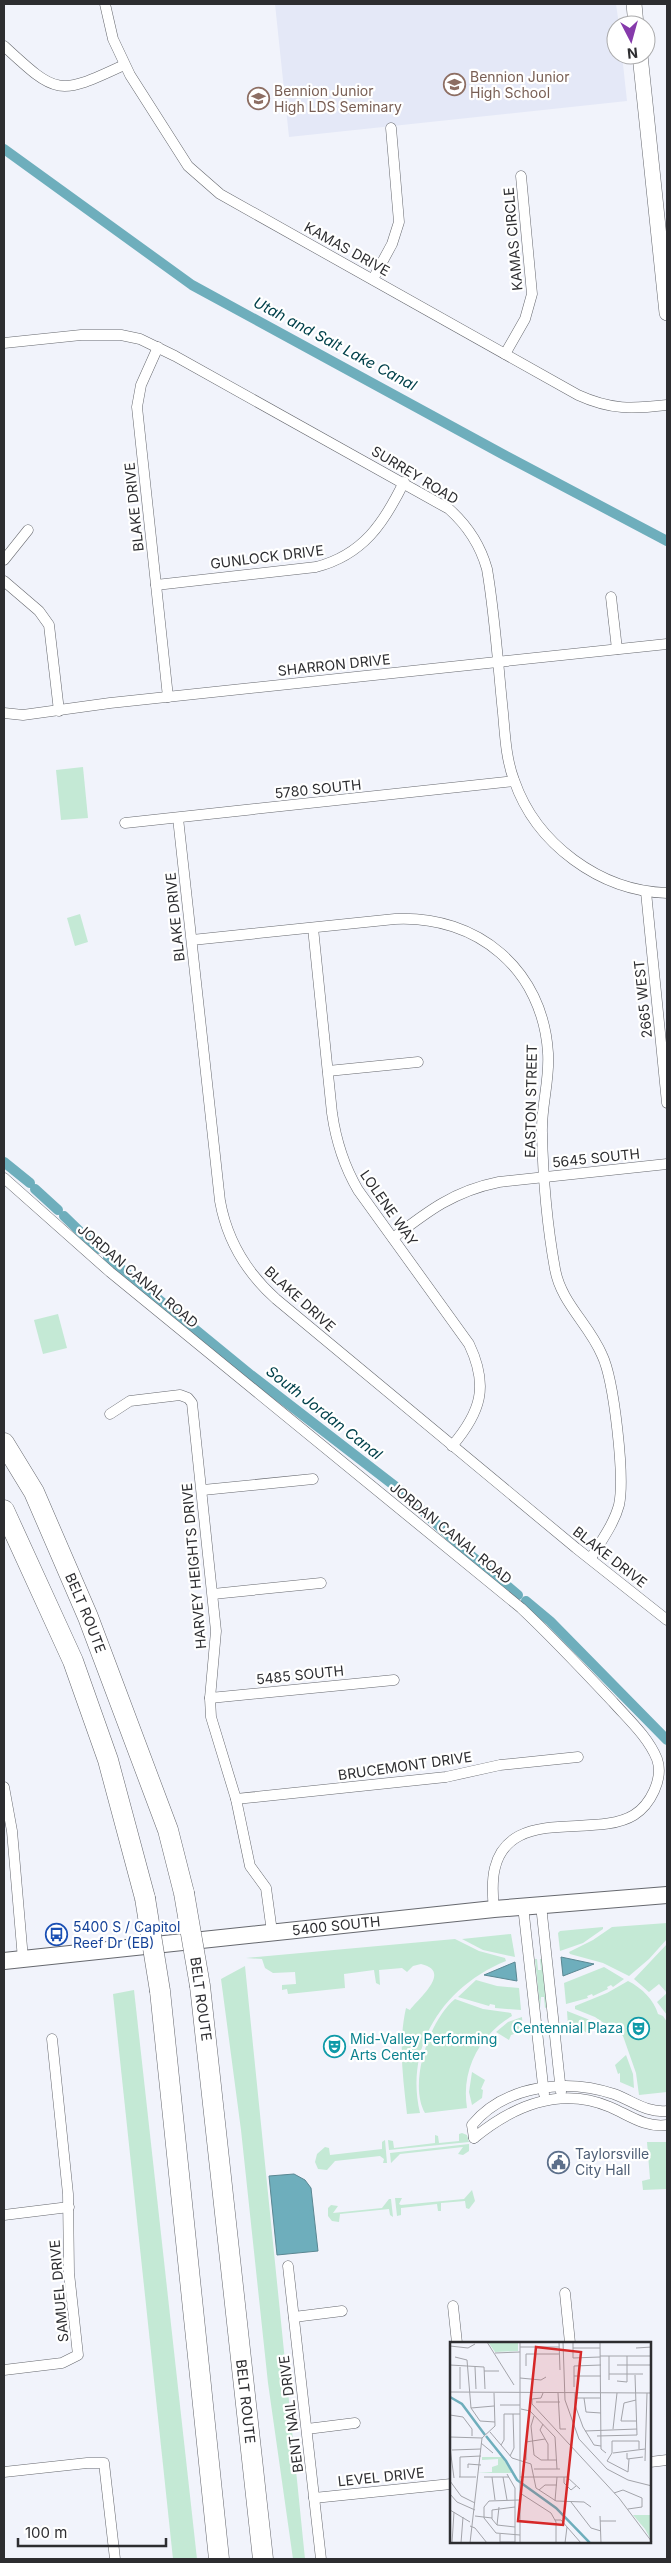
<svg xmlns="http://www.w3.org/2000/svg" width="671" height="2563" font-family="Inter,sans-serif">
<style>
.built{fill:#e4e8f7}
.green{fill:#c4e9d5}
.water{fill:#6eaebc;stroke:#5a8792}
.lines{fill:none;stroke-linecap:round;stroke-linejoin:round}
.canal{stroke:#6eaebc;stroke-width:10}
.street-casing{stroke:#66686e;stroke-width:11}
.secondary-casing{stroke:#66686e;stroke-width:16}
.primary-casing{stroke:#66686e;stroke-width:18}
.highway-casing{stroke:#66686e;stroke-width:21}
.street{stroke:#fff;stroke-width:10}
.secondary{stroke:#fff;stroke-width:15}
.primary{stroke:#fff;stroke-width:16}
.highway{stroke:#fff;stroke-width:20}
.highway-bridge-casing{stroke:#66686e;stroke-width:21;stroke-linecap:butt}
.highway-bridge{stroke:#fff;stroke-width:20}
.labels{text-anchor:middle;stroke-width:4.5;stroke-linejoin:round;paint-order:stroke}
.education-label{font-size:14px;fill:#785e54;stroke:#fff;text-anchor:start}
.street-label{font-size:14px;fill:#2d2d30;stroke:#fff}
.transit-label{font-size:14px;fill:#164399;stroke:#fff;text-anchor:start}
.culture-label{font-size:14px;fill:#0d838f;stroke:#fff;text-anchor:end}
.service-label{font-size:14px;fill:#4e5e75;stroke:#fff;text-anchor:start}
.water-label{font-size:15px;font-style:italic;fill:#01404a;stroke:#fff}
.inset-river{fill:none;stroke:#6eaebc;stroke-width:2.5}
.inset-road{fill:none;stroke:#a3a4aa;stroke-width:1}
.view{fill:#d62828;fill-opacity:0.15;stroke:#d62828;stroke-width:2.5}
.inset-edge{fill:none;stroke:#2d2d30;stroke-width:2.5}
</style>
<rect width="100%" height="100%" fill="#f1f3fb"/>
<polygon class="built" points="275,4 616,4 619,25 616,25 616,55 622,55 627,101 289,137"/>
<g class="green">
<polygon points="83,767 88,818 61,820 56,770"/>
<polygon points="80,914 88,942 75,946 67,918"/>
<polygon points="58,1314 67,1348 43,1354 34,1320"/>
<polygon points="667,1923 667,1939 649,1959 629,1976 603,1963 570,1954 569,1952 593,1940 612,1927"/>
<polygon points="603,1927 603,1929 583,1943 560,1951 558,1933 560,1931"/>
<polygon points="511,1934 515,1957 483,1950 462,1939"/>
<path d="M455,1939L479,1951L505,1958L506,1961C444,1986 404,2046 420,2113L407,2114C403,2078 398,2044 406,2008L410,2010C418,1999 453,1971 421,1964L413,1966L407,1972L402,1968L379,1970L380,1985L376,1983L374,1970L344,1974L345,1988L288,1994L287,1989L282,1990V1985L296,1984L295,1972L273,1973L265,1968L262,1959L246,1958Z"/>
<polygon points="667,1944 667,2015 657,2002 667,1993 659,1984 649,1992 634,1979"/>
<polygon points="535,1959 537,1959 538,1970 541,1970 540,1959 542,1959 547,2007 545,2008 544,1997 541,1997 540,2008"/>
<polygon points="245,1966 305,2559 293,2559 268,2383 241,2130 221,1979"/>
<polygon points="604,1967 624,1979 613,1987 611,1985 607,1987 608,1989 593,1996 592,1994 587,1996 588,1998 566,2004 564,1983"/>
<polygon points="476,1980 497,1986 519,1988 521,2010 495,2008 495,2005 490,2004 489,2006 458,1997"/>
<path d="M628,1981C642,1988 654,2000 658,2014L663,2016L667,2022V2092L639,2095L636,2073L623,2036L595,2017L575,2009V2006L607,1993Z"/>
<polygon points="134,1990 197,2559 173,2559 113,1994"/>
<path d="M455,1999L483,2009L511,2013L512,2016C479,2036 461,2070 467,2108L425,2113C408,2084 429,2020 455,1999Z"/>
<polygon points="567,2011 595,2022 588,2034 580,2028 579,2029 568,2026"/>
<polygon points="522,2017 523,2031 511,2035 509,2040 496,2032 508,2022"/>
<polygon points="626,2055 633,2074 634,2088 620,2082 620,2073 618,2074 615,2065"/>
<polygon points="472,2072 485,2080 481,2089 483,2090 482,2098 472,2105 469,2092"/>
<polygon points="462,2133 467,2135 469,2142 389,2150 388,2140 393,2141 394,2148 435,2143 435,2135 438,2136 439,2143 459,2141 459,2134"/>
<polygon points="385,2140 387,2163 383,2163 384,2159 380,2156 335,2161 327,2170 318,2169 315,2162 317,2154 325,2147 329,2148 330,2155 382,2149 382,2142"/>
<polygon points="647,2142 667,2142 667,2189 643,2190 642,2181 650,2179"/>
<polygon points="469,2144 469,2151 463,2155 458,2154 463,2147 400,2154 391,2163 390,2153"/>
<polygon points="472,2190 475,2201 469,2209 466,2208 465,2201 441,2203 441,2211 438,2211 437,2204 401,2208 401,2215 397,2216 395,2198 402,2198 399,2204 401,2205 464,2199"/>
<polygon points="389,2199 391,2199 393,2217 390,2215 389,2209 340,2214 339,2222 332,2221 328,2216 328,2208 331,2205 338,2206 333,2213 382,2208"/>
</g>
<g class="water">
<polygon points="561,1957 594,1964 563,1976"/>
<polygon points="515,1962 517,1981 484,1975"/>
<polygon points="294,2174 305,2180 311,2188 318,2251 277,2255 269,2176"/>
</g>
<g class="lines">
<g class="canal">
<polyline points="4,149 192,285 506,456 667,541"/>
<polyline points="4,1162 30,1183"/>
<polyline points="35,1189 58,1210"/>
<polyline points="64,1216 98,1249"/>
<polyline points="108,1258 251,1375 400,1490 467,1552 518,1595"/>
<polyline points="526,1601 550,1621 667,1740"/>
</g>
<defs>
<g id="street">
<path d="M105,4L113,39L130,75L188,166L220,194L578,395C611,410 632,409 667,405"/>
<path d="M4,46C57,95 58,96 124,65"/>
<polyline points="373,279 392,244 399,222 391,128"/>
<path d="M4,343L81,335H121L140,339L175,356L449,509C468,526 480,544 487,569C495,616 498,665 503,713C505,735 506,759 514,780C536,844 600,891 667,893"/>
<polyline points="158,347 141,385 137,407 168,697"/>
<polyline points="505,354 525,319 532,294 521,176"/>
<polyline points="4,560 28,530"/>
<polyline points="4,581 39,611 49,625 59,711"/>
<path d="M156,585L316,567C363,555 384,523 404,482"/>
<polyline points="611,597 617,649"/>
<polyline points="4,713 23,715 110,703 667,644"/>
<path d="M178,818L220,1201C227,1240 247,1273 276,1299L576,1548L667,1620"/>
<polyline points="125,823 514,781"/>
<polyline points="646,892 667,1103"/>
<path d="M313,928L332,1113C336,1141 344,1166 358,1190L469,1344C489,1386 481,1412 452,1446"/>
<path d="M192,940L395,919C478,915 543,970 548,1053C550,1080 541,1106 542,1133C543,1177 547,1225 555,1269C561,1303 589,1324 602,1355C614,1380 625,1477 619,1505C614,1524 601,1541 591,1558"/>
<polyline points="328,1071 418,1062"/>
<path d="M4,1178L110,1272L521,1608C553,1638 583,1670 613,1702C629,1720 648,1737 657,1759C664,1779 650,1805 634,1815C605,1833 551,1819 519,1836C491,1851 491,1882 494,1909"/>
<path d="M393,1238C428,1211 454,1191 499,1182L667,1164"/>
<polyline points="110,1414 130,1401 180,1395 188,1398 192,1403 216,1631 210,1698 211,1717 236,1799 250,1866 266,1888 272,1932"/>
<polyline points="203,1490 313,1479"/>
<polyline points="213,1594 321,1583"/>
<polyline points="210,1698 394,1680"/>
<polyline points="4,1787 12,1831 23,1959"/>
<polyline points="236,1799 446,1777 500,1765 578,1757"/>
<polyline points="541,1905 561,2092"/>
<polyline points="523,1906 544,2094"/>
<path d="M474,2138L472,2125C505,2085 567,2078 614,2094C633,2101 646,2113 667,2111"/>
<path d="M474,2138C513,2106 560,2086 610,2107C629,2115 645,2128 667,2125"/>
<polyline points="4,2215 69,2207"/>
<polyline points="288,2266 321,2559"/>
<polyline points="565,2293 570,2343"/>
<polyline points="453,2306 457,2343"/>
<polyline points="294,2317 342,2311"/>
<polyline points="4,2370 62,2363 78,2355 69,2273 68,2194 52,2039"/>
<polyline points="307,2429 355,2423"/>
<polyline points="650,2462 667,2460"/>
<polyline points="4,2472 87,2463 104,2463 115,2559"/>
<polyline points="314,2498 451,2484"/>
</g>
<g id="secondary">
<polyline points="634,4 636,25"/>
<polyline points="640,55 667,313"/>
</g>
<g id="primary">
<path id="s1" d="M4,1961L494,1909L667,1895"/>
</g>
<g id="highway">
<path id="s2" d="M4,1443L34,1492L88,1617L168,1830L184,1893"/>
<polyline points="4,1510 73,1661 108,1760 145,1898"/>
<path id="s3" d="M200,1986L263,2559"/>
<polyline points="160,1991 219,2559"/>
</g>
</defs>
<use href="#street" class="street-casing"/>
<use href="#secondary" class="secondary-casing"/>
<use href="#primary" class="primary-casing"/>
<use href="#highway" class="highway-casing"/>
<use href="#street" class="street"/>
<use href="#secondary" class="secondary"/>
<use href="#primary" class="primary"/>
<use href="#highway" class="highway"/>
<defs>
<g id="highway-bridge">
<polyline points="184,1893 200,1986"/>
<polyline points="145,1898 160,1991"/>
</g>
</defs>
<use href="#highway-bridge" class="highway-bridge-casing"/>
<use href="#highway-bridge" class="highway-bridge"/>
</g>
<defs>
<symbol id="school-ring" viewBox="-11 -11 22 22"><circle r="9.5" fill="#fff" stroke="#8d6e63" stroke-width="1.5"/><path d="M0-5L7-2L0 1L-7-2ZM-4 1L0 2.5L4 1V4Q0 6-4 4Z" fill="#8d6e63"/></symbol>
<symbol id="bus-ring" viewBox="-11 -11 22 22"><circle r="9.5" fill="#fff" stroke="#1a4fb4" stroke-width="1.5"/><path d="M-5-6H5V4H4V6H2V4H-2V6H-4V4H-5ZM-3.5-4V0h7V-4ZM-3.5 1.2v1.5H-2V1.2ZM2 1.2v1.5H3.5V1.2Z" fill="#1a4fb4"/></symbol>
<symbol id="theatre-ring" viewBox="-11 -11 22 22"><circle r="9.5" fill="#fff" stroke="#0f9aa8" stroke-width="1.5"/><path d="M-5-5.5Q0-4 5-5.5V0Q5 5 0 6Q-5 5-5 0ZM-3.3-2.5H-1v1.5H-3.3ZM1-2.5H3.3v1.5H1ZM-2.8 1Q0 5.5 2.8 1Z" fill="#0f9aa8"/></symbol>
<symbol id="civic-ring" viewBox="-11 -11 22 22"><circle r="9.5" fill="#fff" stroke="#5c6f8a" stroke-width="1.5"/><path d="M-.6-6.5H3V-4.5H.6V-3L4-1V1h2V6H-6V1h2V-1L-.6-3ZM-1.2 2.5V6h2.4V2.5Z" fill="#5c6f8a"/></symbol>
</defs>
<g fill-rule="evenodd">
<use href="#school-ring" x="442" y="72" width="25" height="25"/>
<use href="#school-ring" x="246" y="86" width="25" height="25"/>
<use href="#bus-ring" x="44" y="1922" width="25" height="25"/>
<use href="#theatre-ring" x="626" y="2016" width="25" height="25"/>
<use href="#theatre-ring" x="322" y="2034" width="25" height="25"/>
<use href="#civic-ring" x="546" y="2150" width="25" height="25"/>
</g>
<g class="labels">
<g class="education-label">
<text x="470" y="82">Bennion Junior<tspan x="470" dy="16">High School</tspan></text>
<text x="274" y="96">Bennion Junior<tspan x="274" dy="16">High LDS Seminary</tspan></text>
</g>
<g class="street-label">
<text transform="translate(513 239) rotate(-95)" y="5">KAMAS CIRCLE</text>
<text transform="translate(347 249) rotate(29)" y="5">KAMAS DRIVE</text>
<text transform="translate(415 475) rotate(31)" y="5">SURREY ROAD</text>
<text transform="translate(134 507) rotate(-96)" y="5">BLAKE DRIVE</text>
<text transform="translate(267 557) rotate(-7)" y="5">GUNLOCK DRIVE</text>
<text transform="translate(334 665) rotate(-6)" y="5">SHARRON DRIVE</text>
<text transform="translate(318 789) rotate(-6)" y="5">5780 SOUTH</text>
<text transform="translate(175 917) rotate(-96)" y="5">BLAKE DRIVE</text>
<text transform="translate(643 999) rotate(-96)" y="5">2665 WEST</text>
<text transform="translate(531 1101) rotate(-89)" y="5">EASTON STREET</text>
<text transform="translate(596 1158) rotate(-6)" y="5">5645 SOUTH</text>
<text transform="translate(389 1208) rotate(55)" y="5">LOLENE WAY</text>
<text transform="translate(138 1276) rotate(40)" y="5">JORDAN CANAL ROAD</text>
<text transform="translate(300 1299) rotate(42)" y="5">BLAKE DRIVE</text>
<text transform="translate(451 1533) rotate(39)" y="5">JORDAN CANAL ROAD</text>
<text transform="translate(610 1557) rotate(38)" y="5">BLAKE DRIVE</text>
<text transform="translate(194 1566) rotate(-95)" y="5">HARVEY HEIGHTS DRIVE</text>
<text dy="5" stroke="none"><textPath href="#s2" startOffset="189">BELT ROUTE</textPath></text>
<text transform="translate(300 1675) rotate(-6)" y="5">5485 SOUTH</text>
<text transform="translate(405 1766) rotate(-8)" y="5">BRUCEMONT DRIVE</text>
<text dy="5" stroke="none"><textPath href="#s1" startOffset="334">5400 SOUTH</textPath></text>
<text transform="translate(201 1999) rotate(82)" y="5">BELT ROUTE</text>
<text transform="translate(59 2291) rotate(-95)" y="5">SAMUEL DRIVE</text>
<text dy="5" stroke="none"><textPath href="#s3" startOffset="418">BELT ROUTE</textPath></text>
<text transform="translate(291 2414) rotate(-97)" y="5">BENT NAIL DRIVE</text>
<text transform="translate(381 2477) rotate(-6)" y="5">LEVEL DRIVE</text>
</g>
<g class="transit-label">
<text x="73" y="1932">5400 S / Capitol<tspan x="73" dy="16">Reef Dr (EB)</tspan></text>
</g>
<g class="culture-label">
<text x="623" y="2033">Centennial Plaza</text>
<text x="350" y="2044" text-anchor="start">Mid-Valley Performing<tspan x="350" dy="16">Arts Center</tspan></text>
</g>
<g class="service-label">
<text x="575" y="2159">Taylorsville<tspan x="575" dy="16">City Hall</tspan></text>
</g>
<g class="water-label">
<text transform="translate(335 344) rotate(28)" y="5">Utah and Salt Lake Canal</text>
<text transform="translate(324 1413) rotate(38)" y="5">South Jordan Canal</text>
</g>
</g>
<g transform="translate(450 2342)">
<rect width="201" height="201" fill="#f1f3fb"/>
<path d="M38,0H68V9L45,10ZM32,115H52L62,131H27L42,130V125L48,123V117L32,118ZM183,173H201V198L195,187Z" fill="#c4e9d5"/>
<path class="inset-river" d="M0,55L12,62L35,93M36,94L56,119L67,138L106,166L140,201"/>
<path class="inset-road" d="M37,0L64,43M70,0V201M109,0L110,28M113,0L115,58L129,97L157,127L178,138L202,144M123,0V16L150,15M150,0L151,107L156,111M0,4L18,6L25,2M70,5H109M123,6H150M186,6L202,5M45,11L70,10M150,14H202M5,15L17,18L21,66L30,79L45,80M0,23L34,25L35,47M167,23H202M76,24V12H109M10,25V47M25,25L26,47M34,29H49M159,32H193M124,34H151M70,36L91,38L96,35M159,38V14M167,39L177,40V14M124,45V24L151,23M0,50L202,51M93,51L91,56L82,57V62L169,156L202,200M108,51L110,87H116M125,51V63L133,85L144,103L151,104M125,56H151M134,56L136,70L151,71M186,58L174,61L171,79H187M86,60H110M50,63H70M21,66L44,64M71,67L80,69L105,95L107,127M0,73L13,75L22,87V94M84,74L81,84L84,113L91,118H107M93,82L90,88L98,102V118M163,87L167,51M135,89L187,87M40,90L62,116L81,122L86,146L106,159L134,160L141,165M147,94L187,93L185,33M0,95L32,96M32,96L45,84L44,51M31,101L43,111M51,103L54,98V72H70M0,106L4,136M2,108L31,107M163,111L195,107M177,111V117L193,115M60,114L64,106L63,72M179,117L178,130L157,119L162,111V99H189V107M76,118V100L95,97M195,119L197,51M18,126V122L31,123M84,127H110M9,135H26M10,135V115L31,114M34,135H59M42,135L45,158M53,135L57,158M70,135H117L130,147M114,135V141L121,148L126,144M0,139L11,154L25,161M89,148L95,143H107M70,151L101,171L106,180V201M164,151L173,148L192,156V165L178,167M0,152L7,160L25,168M69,158L39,159L34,165V176L46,191L70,193M105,159L107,135M121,160L141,186L151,189M0,168L20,180M25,174L42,176M150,174L151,201M105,178H111L131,201M150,179H166M47,183L49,165M20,184L25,186L37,201M65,185L47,183L42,177V168L65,165M50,192V200H65V146L57,132M2,201L4,170M11,201L13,175M20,201L32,96M115,201L117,185"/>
<path class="view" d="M86,5L131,10L113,183L68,179Z"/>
<rect width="201" height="201" class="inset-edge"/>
</g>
<rect width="671" height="2563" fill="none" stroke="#2d2d30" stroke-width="10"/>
<g transform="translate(631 40) rotate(174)"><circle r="24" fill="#ffffff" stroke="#ababac"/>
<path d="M0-4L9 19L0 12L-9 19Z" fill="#863aab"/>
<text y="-8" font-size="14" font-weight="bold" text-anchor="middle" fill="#2d2d30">N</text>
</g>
<path d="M18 2538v8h148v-8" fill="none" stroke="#2d2d30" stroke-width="2.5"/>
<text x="25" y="2538" font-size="15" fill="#2d2d30" stroke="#ffffff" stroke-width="4" paint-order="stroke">100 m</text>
</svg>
